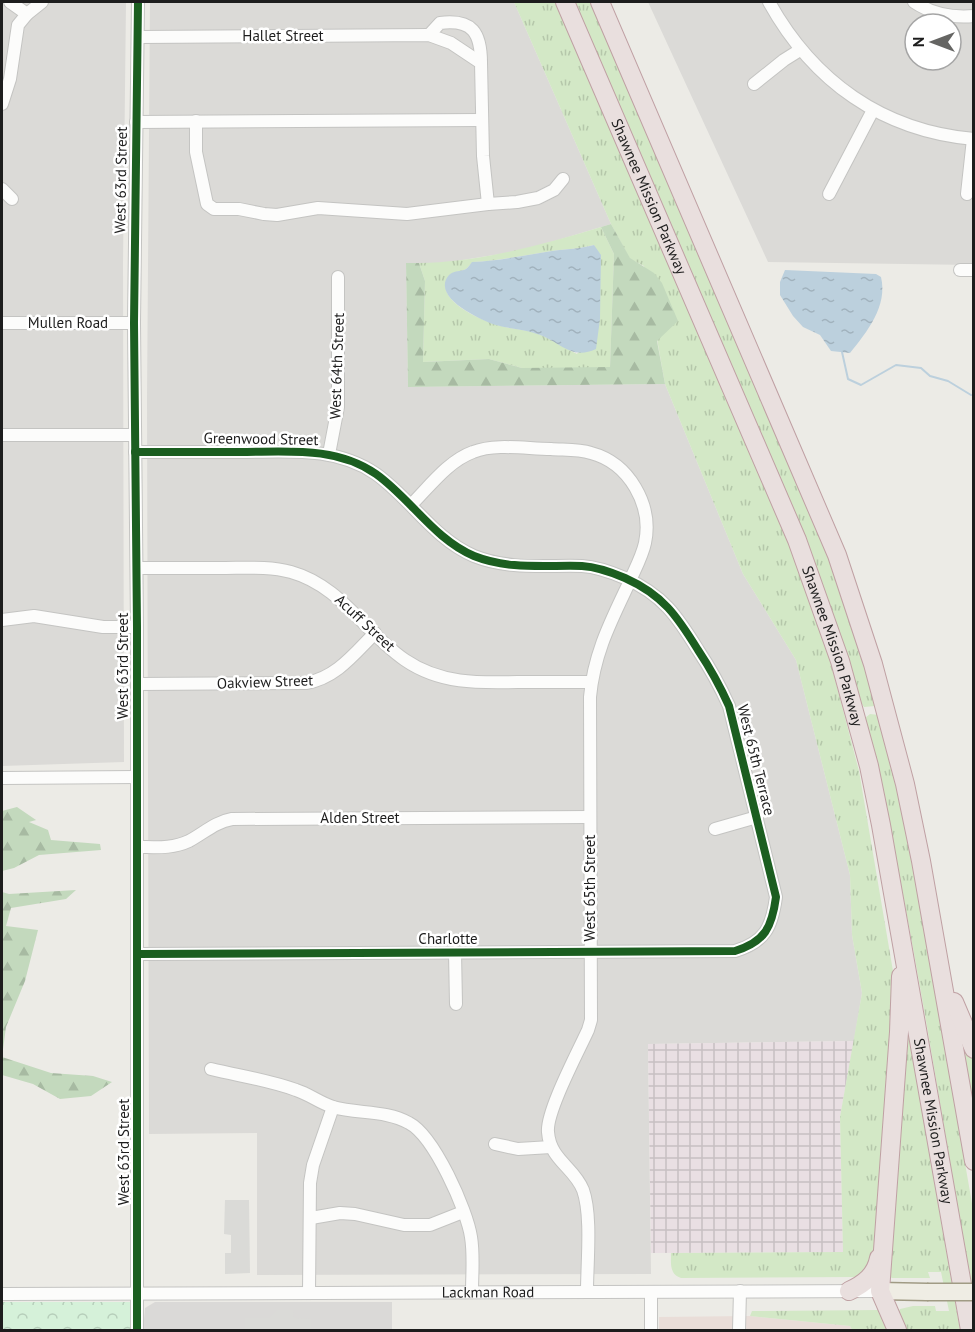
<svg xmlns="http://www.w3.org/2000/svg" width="975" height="1332" font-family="'PT Sans',sans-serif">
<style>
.residential{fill:#dbdad7;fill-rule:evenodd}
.commercial{fill:#e9ddd8}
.industrial{fill:url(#industrial-grid)}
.religious{fill:#dad9d7}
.grass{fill:url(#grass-tufts);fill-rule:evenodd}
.forest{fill:url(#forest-firs)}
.park{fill:url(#park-crowns)}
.parking{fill:#dadad7}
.water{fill:url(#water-ripples)}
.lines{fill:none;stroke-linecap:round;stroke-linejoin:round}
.stream{stroke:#bcd0dd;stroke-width:2}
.minor-casing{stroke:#c4c4c2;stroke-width:14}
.major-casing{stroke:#a09b84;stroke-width:19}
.highway-casing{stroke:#bfa0a3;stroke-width:20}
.minor{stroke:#fcfcfb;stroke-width:12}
.major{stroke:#efede4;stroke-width:16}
.highway{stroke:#e9dfde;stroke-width:18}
.major-bridge-casing{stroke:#a09b84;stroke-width:19;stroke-linecap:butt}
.major-bridge{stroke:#efede4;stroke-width:16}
.cycleway-casing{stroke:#fff;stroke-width:11}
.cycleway{stroke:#1b5e20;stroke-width:8}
.labels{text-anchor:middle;stroke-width:5;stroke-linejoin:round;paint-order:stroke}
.street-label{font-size:15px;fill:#1d1d1d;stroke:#fff}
</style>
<defs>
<pattern id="industrial-grid" width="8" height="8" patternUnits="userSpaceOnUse" patternTransform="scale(1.5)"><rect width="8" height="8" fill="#e9dfe3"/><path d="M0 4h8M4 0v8" fill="none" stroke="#c7bfc2"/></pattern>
<pattern id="grass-tufts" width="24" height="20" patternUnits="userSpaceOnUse" patternTransform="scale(1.5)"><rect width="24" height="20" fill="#d3e8c6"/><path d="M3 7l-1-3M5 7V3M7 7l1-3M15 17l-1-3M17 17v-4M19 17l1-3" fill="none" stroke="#b5c7aa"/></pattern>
<pattern id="forest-firs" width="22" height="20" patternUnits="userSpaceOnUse" patternTransform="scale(1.5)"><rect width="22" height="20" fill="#c3d9bd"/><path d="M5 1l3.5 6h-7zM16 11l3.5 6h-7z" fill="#a7baa2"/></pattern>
<pattern id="park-crowns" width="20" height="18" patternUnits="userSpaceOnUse" patternTransform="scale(1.5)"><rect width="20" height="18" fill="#d5f1d9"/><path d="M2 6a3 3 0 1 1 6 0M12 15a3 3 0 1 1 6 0" fill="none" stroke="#b6ceba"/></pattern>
<pattern id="water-ripples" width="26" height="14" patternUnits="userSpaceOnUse" patternTransform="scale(1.5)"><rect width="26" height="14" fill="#bcd0dd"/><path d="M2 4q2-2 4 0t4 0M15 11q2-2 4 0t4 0" fill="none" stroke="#a1b2bd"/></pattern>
</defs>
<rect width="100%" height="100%" fill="#ecebe6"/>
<g class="residential">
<polygon points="2,2 126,2 123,264 124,762 2,766"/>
<polygon points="150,2 514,2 611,224 525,250 444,263 406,263 408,387 665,384 743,574 796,660 850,875 852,935 862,993 854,1041 648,1044 651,1274 257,1275 257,1133 149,1134 147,399"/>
<path d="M648,2H973V265L768,262ZM915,24H951V60H915Z"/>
</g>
<polygon class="commercial" points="750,1316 850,1326 852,1330 659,1330 659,1317"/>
<polygon class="industrial" points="854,1041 840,1117 843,1252 651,1253 648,1044"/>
<polygon class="religious" points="155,1302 392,1302 392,1330 143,1330 145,1308"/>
<g class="grass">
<path d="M514,2H555L765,485L797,565L815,615L831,664L859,771L894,977V1004L874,1264L857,1277L681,1278C669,1274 671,1263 671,1253L843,1252L840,1117L862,993L852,935L850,875L796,660L743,574L665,384L644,266L630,259L611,224Z"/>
<polygon points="574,2 591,2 821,533 877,701 875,706 864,707 861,703 848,657 807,540"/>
<path d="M601,227L614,254L610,368H522L489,359L423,362L425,281L419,263C482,262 541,245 601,227ZM594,245L600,274V319L577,354C563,347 550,338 536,333C523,329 508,329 495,324C479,319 437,301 447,279C451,270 459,273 466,269C469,267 470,264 473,262C500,261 525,255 552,251C566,249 580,249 594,245Z"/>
<path d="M870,714L879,715L907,831L973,1209V1300C940,1107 911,910 865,718Z"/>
<polygon points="908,1031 960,1330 901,1330 898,1313 900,1309 913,1306 935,1306 936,1311 949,1311 941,1272 928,1272 930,1278 892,1278 888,1276"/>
<polygon points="965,1042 973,1060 973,1110 962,1043"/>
<polygon points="879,1310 892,1330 852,1330 850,1326 750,1316 752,1311"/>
</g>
<g class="forest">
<polygon points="611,224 630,258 654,273 662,283 678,321 657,341 665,384 408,387 406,263 419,263 425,281 423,362 489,359 522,368 610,367 614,254 601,227"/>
<polygon points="17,807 36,820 29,822 48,830 51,840 100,844 101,850 39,855 14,868 2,871 2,811"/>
<polygon points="76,890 66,899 11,908 6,926 38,930 25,981 6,1027 2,1057 51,1073 93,1076 112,1082 91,1096 60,1099 33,1084 2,1075 2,892 9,894"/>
</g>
<rect class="park" x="2" y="1302" width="128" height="28"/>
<g class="parking">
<polygon points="225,1200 249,1200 250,1273 225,1274 225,1253 231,1253 231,1235 224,1234"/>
<polygon points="277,1310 293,1310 294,1318 311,1319 311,1330 245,1330 245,1318 269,1318"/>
</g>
<g class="water">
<path d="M594,245L601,255L600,319L596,349C571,361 560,341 537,334C524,329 509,329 496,325C481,320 430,297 449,275C454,270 460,272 466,269C469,267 470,264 472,262C500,261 525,255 552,251C566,249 580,249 594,245Z"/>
<path d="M785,270L876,274L881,277C888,306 867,332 850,353L831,351L820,335L803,327L793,316L780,295V282Z"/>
</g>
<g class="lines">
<polyline class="stream" points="842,352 848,379 861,385 896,365 921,368 930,376 948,381 971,395"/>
<defs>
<g id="minor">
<polyline points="10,2 27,14"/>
<path d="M769,2C813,81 882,131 974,139"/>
<path d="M914,2C932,14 952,18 974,16"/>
<path d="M429,35L440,23C473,19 481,33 481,63"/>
<polyline points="138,37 429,35 451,43 481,63 483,156 488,204"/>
<polyline points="754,84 784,60 800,50"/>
<polyline points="2,104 10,79 18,25 27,14 42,2"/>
<polyline points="196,121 196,152 207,204 214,209 239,209 264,214 277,215 318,208 407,214 488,204 517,202 538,198 554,190 563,179"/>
<polyline points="136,122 482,120"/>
<polyline points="2,189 12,199"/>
<polyline points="829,194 873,110"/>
<polyline points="967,194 973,139"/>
<polyline points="960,270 974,270"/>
<polyline points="2,323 134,323"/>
<polyline points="2,435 135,435"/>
<path d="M135,452C170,452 205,452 240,452C287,452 336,446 376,474C411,499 434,539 474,556C509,570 545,565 582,566C598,567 611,572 625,578C663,595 677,616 698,650C710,668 720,686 729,706L776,897C772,927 765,942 735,951L137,954"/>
<polyline points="329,454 338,407 338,277"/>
<path d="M411,505C429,487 448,461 473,452C496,443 527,449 551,449C564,450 578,449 591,453C629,463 653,505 645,543C642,557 634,571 628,585C610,623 594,654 590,697L591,1020L588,1030C578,1052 546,1112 548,1132C550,1160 574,1167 583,1190C592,1215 587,1263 587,1291"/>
<path d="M137,568C165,568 194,568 223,568C245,568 269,566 291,572C341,586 364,632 405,660C440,684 478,683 518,682C543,682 567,682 591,682"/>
<polyline points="2,620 34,616 103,627 137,627"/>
<path d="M137,684L306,683C336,678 354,654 375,633"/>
<polyline points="2,778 137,777"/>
<polyline points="715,829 757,817"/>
<path d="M137,847C155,847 172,849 189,841C204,833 215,822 232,819L590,817"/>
<polyline points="455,952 456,1004"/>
<path d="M211,1069C240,1076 269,1080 296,1090C309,1094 320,1103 333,1107C358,1114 386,1110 409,1123C434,1136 467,1210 471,1237C474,1255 472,1274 472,1292"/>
<polyline points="495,1144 518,1149 551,1147"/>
<polyline points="311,1218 340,1213 355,1214 404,1225 430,1225 463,1212"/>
<polyline points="651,1292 651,1330"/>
<polyline points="309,1293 310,1183 313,1165 333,1107"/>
<path id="s1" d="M2,1294L880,1291"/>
<polyline points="137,1330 137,627 134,323 138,2"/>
<polyline points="739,1330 740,1291"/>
</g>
<polyline id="major" points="880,1291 927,1292"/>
<g id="highway">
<path id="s2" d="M565,2L797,540L840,661L869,766L881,825L970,1330"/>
<polyline points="600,2 837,555 873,664 905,784 921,861 974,1161"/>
<polyline points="954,1002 974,1049"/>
<path d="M849,1291C864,1284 876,1275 879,1258"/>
<polyline points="897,1330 880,1291 899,1032 901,976"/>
</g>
</defs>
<use href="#minor" class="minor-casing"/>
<use href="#major" class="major-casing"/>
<use href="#highway" class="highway-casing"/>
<use href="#minor" class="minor"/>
<use href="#major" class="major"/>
<use href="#highway" class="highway"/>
<defs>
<polyline id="major-bridge" points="927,1292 974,1292"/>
</defs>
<use href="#major-bridge" class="major-bridge-casing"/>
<use href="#major-bridge" class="major-bridge"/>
<defs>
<g id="cycleway">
<path d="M135,452C170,452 205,452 240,452C287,452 336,446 376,474C411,499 434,539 474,556C509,570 545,565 582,566C598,567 611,572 625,578C663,595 677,616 698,650C710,668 720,686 729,706L776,897C772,927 765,942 735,951L137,954"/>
<polyline points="137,1330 137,627 134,323 138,2"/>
</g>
</defs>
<use href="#cycleway" class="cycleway-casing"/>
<use href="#cycleway" class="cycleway"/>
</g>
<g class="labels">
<g class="street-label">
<text x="283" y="41">Hallet Street</text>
<text transform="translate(121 180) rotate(-89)" y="5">West 63rd Street</text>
<text dy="5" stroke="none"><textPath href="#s2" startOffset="212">Shawnee Mission Parkway</textPath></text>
<text x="68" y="328">Mullen Road</text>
<text transform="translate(337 366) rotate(-88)" y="5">West 64th Street</text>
<text transform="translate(261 439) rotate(1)" y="5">Greenwood Street</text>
<text transform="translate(365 623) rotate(43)" y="5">Acuff Street</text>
<text dy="5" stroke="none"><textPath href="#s2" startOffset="698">Shawnee Mission Parkway</textPath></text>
<text transform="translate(123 666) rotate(-90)" y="5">West 63rd Street</text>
<text transform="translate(265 682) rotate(-2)" y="5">Oakview Street</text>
<text transform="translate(756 760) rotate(76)" y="5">West 65th Terrace</text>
<text x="360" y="823">Alden Street</text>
<text transform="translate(590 888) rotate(-90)" y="5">West 65th Street</text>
<text x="448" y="944">Charlotte</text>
<text dy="5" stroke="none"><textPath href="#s2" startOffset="1184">Shawnee Mission Parkway</textPath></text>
<text transform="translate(124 1152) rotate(-90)" y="5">West 63rd Street</text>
<text dy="5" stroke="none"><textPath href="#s1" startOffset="486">Lackman Road</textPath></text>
</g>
</g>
<rect width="975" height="1332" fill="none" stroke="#1d1d1d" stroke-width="6"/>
<g transform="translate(933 42) rotate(270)"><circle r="28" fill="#ffffff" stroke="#a5a5a5" stroke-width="1.5"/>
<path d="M0-4.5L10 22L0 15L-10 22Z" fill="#656563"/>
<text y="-9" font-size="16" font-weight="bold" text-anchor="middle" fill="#1d1d1d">N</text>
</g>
</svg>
